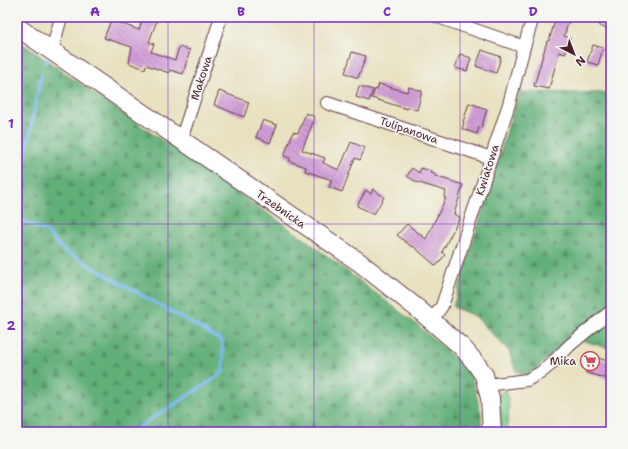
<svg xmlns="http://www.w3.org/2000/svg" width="628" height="449" font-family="'Shantell Sans',sans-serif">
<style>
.grass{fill:url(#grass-dots);stroke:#62755c}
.forest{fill:url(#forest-firs);stroke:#566752}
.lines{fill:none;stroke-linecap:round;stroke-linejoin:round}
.stream{stroke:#73b6e8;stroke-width:3.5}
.building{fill:url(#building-back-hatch)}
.street-casing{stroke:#623c42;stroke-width:14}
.secondary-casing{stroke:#623c42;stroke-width:20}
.street{stroke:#fff;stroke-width:12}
.secondary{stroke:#fff;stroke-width:18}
.grid{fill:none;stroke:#7b2cbf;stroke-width:1;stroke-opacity:0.55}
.labels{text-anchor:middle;stroke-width:3;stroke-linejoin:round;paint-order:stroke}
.street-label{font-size:11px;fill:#4a1f2b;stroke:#f6f6f2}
.poi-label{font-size:11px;fill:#4a1f2b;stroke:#f6f6f2;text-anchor:end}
.neatline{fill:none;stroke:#7b2cbf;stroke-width:1.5}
.grid-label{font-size:13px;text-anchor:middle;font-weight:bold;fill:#7b2cbf}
</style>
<defs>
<pattern id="grass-dots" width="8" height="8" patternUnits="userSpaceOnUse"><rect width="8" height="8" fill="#79cb8d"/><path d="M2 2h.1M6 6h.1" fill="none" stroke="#6aae7a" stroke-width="1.8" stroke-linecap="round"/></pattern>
<pattern id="forest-firs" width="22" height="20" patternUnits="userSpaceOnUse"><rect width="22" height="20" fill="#62af78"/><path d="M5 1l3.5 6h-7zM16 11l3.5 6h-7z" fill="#538e63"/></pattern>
<pattern id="building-back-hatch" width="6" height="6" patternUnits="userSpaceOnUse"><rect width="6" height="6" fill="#d29ed8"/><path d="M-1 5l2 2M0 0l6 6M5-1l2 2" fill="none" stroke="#ac80af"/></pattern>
</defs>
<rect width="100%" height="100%" fill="#f6f6f2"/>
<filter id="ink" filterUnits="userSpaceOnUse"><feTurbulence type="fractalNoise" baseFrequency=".025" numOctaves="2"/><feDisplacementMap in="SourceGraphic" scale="8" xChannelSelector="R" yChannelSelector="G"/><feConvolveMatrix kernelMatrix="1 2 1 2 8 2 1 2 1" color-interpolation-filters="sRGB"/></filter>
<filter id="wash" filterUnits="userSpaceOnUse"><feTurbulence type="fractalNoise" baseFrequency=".012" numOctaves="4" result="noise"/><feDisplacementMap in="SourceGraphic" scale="16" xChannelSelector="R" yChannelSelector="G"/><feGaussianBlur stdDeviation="0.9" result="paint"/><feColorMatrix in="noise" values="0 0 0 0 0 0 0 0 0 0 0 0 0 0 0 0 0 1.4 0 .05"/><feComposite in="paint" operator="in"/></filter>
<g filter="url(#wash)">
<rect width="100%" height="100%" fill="#e8e2c1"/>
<polygon class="grass" points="506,389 509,407 507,432 500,432 498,396 501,392"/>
<g class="forest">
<polygon points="17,40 306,240 420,327 470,372 481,414 481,432 17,432"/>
<polygon points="519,92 611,93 611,349 571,337 538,367 525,376 516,371 509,351 475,316 453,307"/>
</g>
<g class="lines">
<g class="stream">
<polyline points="45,62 48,60"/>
<polyline points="17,200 41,75"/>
<polyline points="17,219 46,231 63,250 222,341 224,371 211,381 131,432"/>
</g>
</g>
<g id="blocks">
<g class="building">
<polygon points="143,17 158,17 149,42 154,44 151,52 175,60 179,47 190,50 183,74 170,70 169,73 146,65 145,69 129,63 132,47 104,38 111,20 139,30"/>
<polygon points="556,17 570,17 564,36 570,38 565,54 559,52 549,89 534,86 547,41 549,41"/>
<polygon points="602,17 611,17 608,29 599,26"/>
<polygon points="593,45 603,48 598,65 587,62"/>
<polygon points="482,50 501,57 496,73 476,66"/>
<polygon points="352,52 366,56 358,78 345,73"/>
<polygon points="460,54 471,58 467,71 455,68"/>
<polygon points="379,84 407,92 409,87 422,91 417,110 407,107 407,109 372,98 375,89 377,90"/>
<polygon points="359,86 373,90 369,101 356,97"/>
<polygon points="219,91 249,102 244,117 214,105"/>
<polygon points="469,103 487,109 481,128 479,127 477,134 462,129 464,123 463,122"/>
<polygon points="306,113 315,117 302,150 325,158 323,163 339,170 351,142 365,148 360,160 355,158 342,192 329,187 332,180 305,171 306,167 289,161 290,158 284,156 293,132 298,133"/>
<polygon points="263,120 277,125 270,143 256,137"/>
<polygon points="412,168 419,173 421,168 431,171 430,173 435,174 435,176 463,185 454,214 460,217 442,252 445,255 436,266 413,246 412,247 397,235 407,224 426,239 446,198 444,198 446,191 416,182 407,176"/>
<polygon points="373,189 384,197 374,214 357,206 366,190 371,194"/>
<polygon points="592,356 611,362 611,380 585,372 587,365 585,363 586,358"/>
</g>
</g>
</g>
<g filter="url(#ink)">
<use href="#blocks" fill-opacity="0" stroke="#623c42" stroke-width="1"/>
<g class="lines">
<defs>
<g id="street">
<polyline points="438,17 524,47"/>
<polyline points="52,51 61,17"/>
<polyline points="327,103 491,158"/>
<polyline points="181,140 221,17"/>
<polyline points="432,320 442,306 509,104 524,47 533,17"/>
<polyline points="487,385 527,380 540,373 550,365 570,345 611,311"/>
</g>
<polyline id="secondary" points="17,27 359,262 418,309 463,348 477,365 484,375 490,398 492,432"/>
</defs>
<use href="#street" class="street-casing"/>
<use href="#secondary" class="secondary-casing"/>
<use href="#street" class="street"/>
<use href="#secondary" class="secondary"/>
</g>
</g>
<path class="grid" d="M168,17V432M314,17V432M460,17V432M17,224H611"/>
<defs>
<symbol id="supermarket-ring" viewBox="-11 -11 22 22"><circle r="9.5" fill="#f6f6f2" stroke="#d1495b" stroke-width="1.5"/><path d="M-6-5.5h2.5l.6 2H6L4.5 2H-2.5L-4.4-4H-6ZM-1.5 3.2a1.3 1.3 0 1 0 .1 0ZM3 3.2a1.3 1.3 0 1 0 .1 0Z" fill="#d1495b"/></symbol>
</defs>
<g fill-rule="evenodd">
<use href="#supermarket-ring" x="579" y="350" width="22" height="22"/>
</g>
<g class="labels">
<g class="street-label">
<text transform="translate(201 78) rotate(-72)" y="4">Makowa</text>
<text transform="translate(409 130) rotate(19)" y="4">Tulipanowa</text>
<text transform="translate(487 170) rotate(-72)" y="4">Kwiatowa</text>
<text transform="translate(281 209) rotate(35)" y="4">Trzebnicka</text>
</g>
<g class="poi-label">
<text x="576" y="365">Mika</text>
</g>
</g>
<rect width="628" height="449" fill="none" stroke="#f6f6f2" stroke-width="44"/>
<g transform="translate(574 54) rotate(138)" stroke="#f6f6f2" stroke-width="3" paint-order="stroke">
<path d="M0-3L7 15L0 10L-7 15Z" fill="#4a1f2b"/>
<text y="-6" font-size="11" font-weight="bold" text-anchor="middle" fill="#4a1f2b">N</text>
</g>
<rect x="22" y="22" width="584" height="405" class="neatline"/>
<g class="grid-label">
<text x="95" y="16">A</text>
<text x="241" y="16">B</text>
<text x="387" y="16">C</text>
<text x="533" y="16">D</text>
<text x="11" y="128">1</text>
<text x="11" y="330">2</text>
</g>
</svg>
